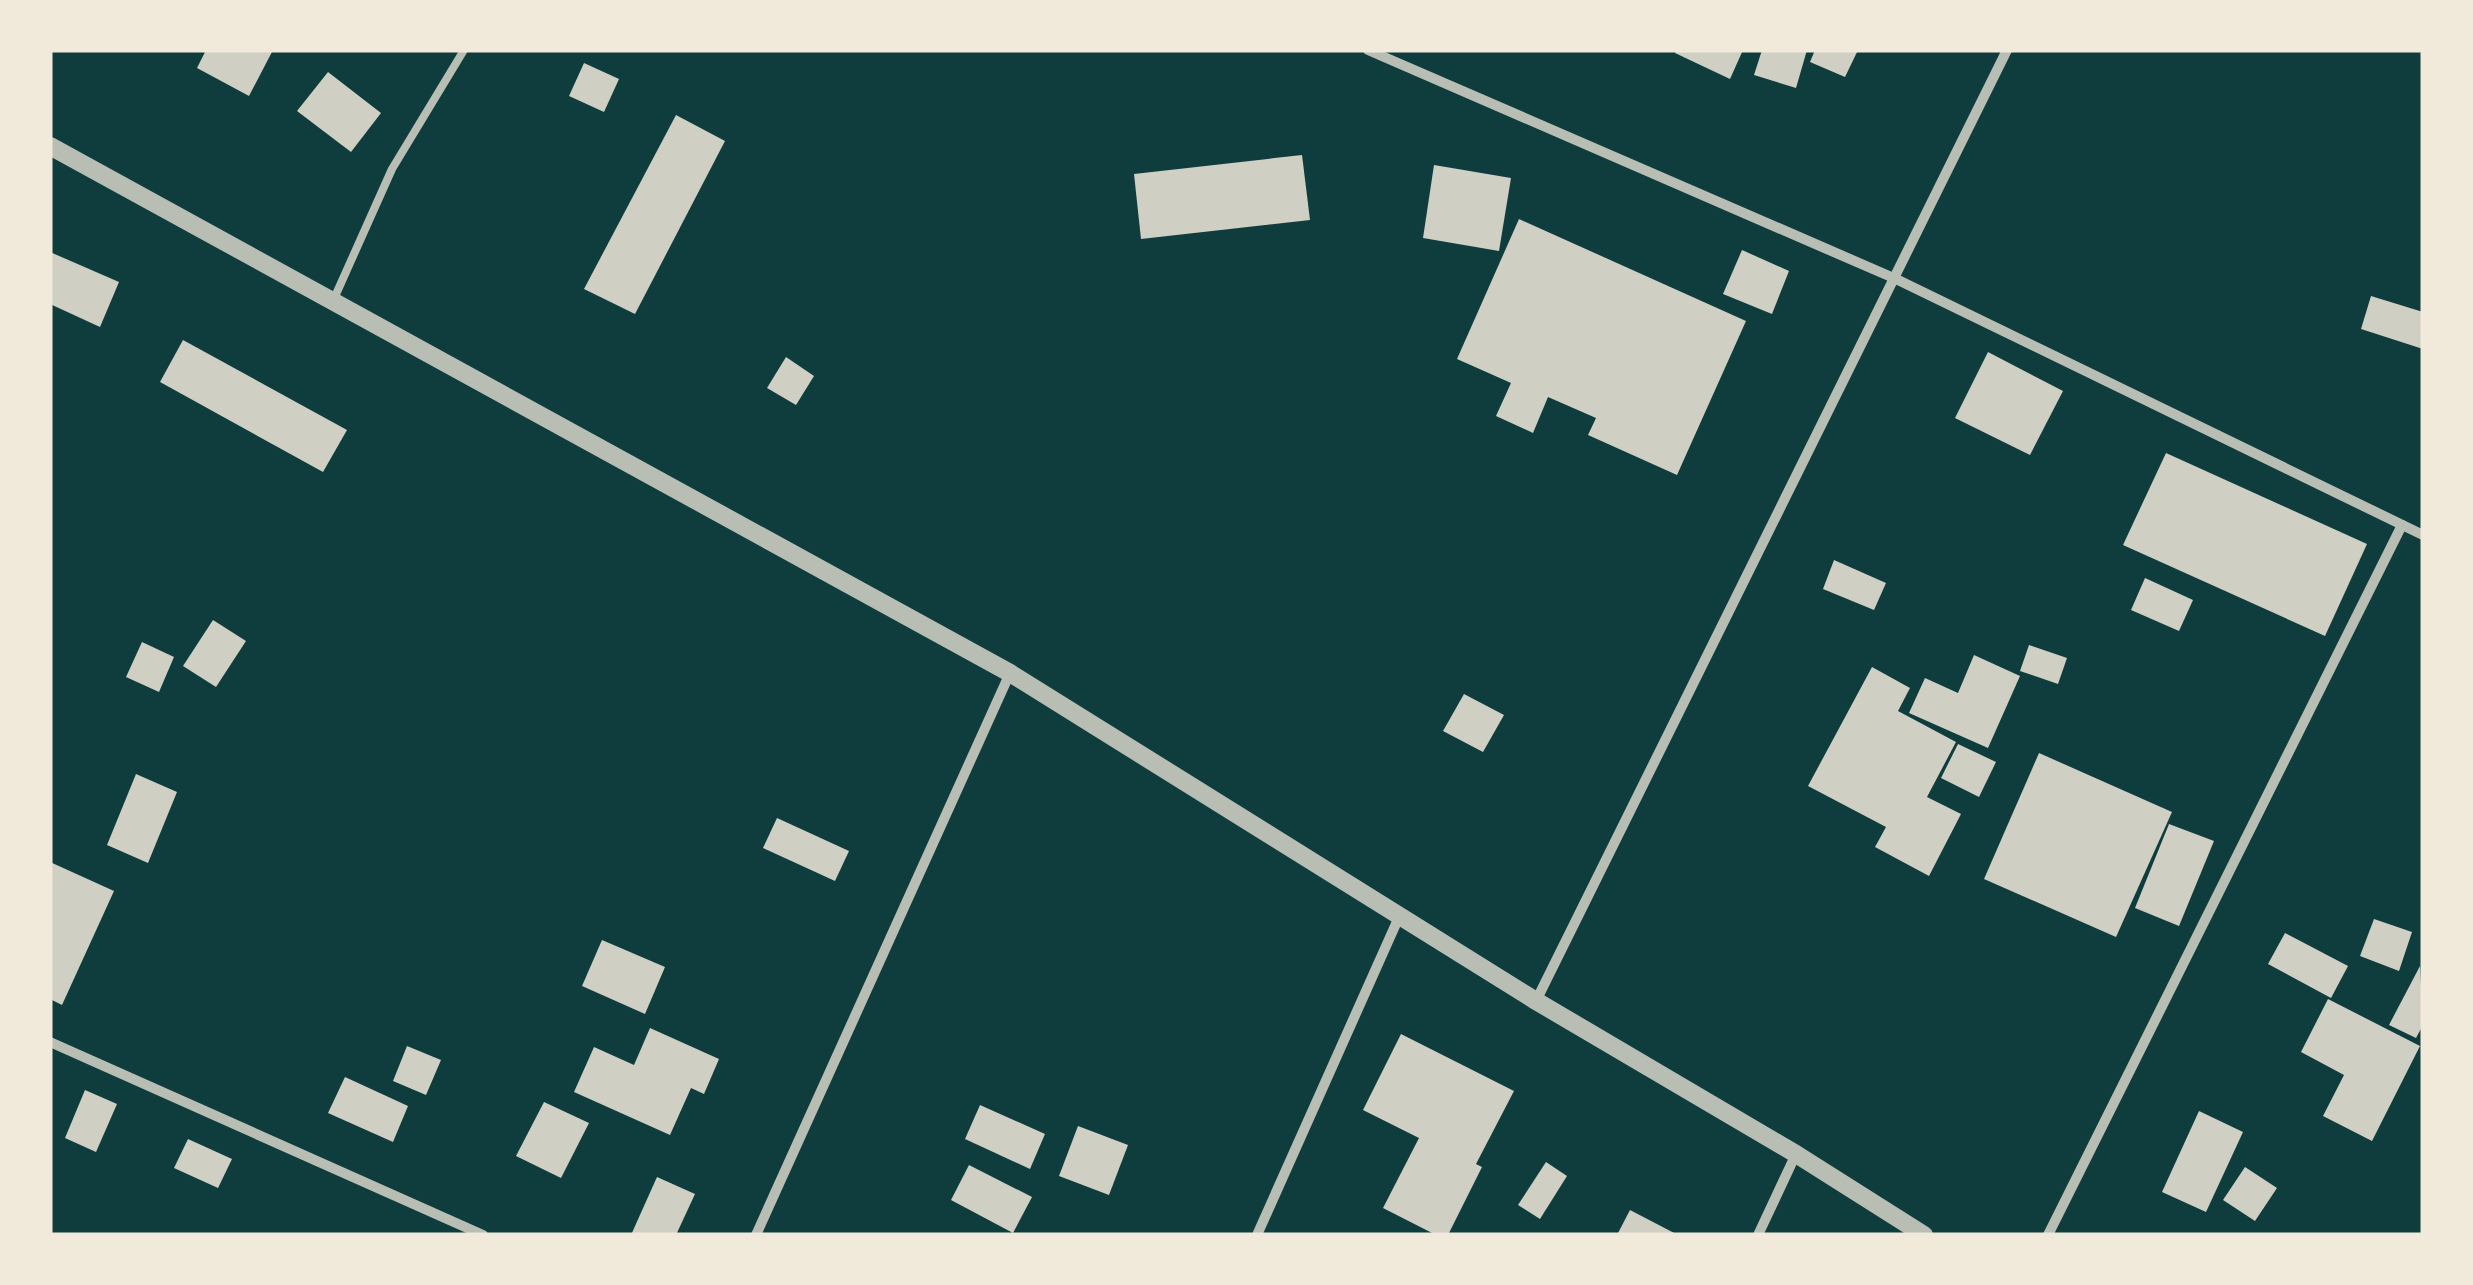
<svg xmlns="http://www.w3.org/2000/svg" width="2473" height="1285" font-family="Arial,sans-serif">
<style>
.building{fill:#cfcfc3}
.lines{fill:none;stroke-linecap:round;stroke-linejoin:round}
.service{stroke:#b8beb3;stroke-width:8}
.minor{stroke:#b8beb3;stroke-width:10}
.tertiary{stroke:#b8beb3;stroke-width:18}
</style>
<rect width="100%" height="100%" fill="#0f3d3e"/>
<g class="building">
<polygon points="206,50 273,50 249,96 197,68"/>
<polygon points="1676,50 1743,50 1730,79 1675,53"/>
<polygon points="1762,50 1807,50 1796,88 1754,75"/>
<polygon points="1815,50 1858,50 1845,77 1810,62"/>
<polygon points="584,63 619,79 604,112 569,96"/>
<polygon points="328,72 381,113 351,152 297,111"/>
<polygon points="676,115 725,141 635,314 584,289"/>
<polygon points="1302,155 1310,220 1141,239 1134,174"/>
<polygon points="1434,165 1511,178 1499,251 1423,238"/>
<polygon points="1519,219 1746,321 1677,475 1588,435 1596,418 1548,397 1533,433 1496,416 1511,383 1457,359"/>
<polygon points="1742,250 1789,271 1772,314 1723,294"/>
<polygon points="50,252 119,282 100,327 50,304"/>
<polygon points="2371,296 2423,312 2423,349 2361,329"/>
<polygon points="183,340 347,430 323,472 160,382"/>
<polygon points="1988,352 2063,391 2030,455 1955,418"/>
<polygon points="786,357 814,376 796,405 767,388"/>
<polygon points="2166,453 2367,544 2325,636 2123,545"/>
<polygon points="1834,560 1886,583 1874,610 1823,589"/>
<polygon points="2145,578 2193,600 2179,631 2131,610"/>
<polygon points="213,620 246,641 216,687 183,666"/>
<polygon points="142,642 174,657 159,692 126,677"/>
<polygon points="2029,645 2067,658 2058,684 2020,671"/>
<polygon points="1974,655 2020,676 1988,748 1909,713 1925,678 1958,693"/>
<polygon points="1872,667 1910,688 1898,711 1956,742 1927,797 1961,814 1929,876 1875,847 1886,827 1808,786"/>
<polygon points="1464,694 1504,715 1483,752 1443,731"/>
<polygon points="1958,744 1996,762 1979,797 1941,778"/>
<polygon points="2039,753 2172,812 2116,937 1984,879"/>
<polygon points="136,774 177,792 148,863 107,845"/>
<polygon points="777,818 849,851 835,881 763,848"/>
<polygon points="2169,824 2214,841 2179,926 2135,908"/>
<polygon points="50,862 114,891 62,1005 50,999"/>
<polygon points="2374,919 2412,932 2399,971 2360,956"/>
<polygon points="2285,933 2348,966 2331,998 2268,964"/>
<polygon points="602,940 665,967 645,1014 582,986"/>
<polygon points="2420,966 2423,1025 2416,1038 2389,1025"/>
<polygon points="2328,999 2420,1046 2372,1141 2323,1116 2344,1075 2301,1052"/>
<polygon points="650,1028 719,1059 704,1094 691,1088 670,1135 574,1092 594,1047 634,1065"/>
<polygon points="1401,1034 1514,1091 1476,1164 1482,1167 1448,1235 1436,1235 1383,1208 1419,1138 1363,1110"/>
<polygon points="407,1046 441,1060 426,1095 393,1081"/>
<polygon points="345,1077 408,1106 393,1142 328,1113"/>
<polygon points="85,1090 117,1104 96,1152 65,1138"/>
<polygon points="544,1102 589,1123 561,1178 516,1156"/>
<polygon points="980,1105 1045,1134 1030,1169 965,1139"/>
<polygon points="2199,1111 2243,1132 2206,1212 2162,1192"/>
<polygon points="1078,1126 1128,1145 1109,1195 1059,1176"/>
<polygon points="188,1139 232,1159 218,1188 174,1168"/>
<polygon points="1546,1162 1567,1176 1540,1219 1518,1205"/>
<polygon points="969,1165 1032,1197 1013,1233 951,1200"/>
<polygon points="2245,1167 2277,1188 2255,1221 2223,1200"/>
<polygon points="657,1177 695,1194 676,1235 631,1235"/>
<polygon points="1630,1210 1678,1235 1617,1235"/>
</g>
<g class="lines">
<polyline class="service" points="333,301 392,169 464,50"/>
<g class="minor">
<polyline points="1368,50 1896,279 2423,535"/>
<polyline points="1536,1001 2007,50"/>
<polyline points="50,1042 483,1235"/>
<polyline points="756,1235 1010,673"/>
<polyline points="1257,1235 1399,917"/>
<polyline points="1758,1235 1796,1154"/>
<polyline points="2048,1235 2402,525"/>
</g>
<polyline class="tertiary" points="50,146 1010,673 1536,1001 1796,1154 1924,1235"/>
</g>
<rect width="2473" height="1285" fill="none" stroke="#f1e9da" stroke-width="105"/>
</svg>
